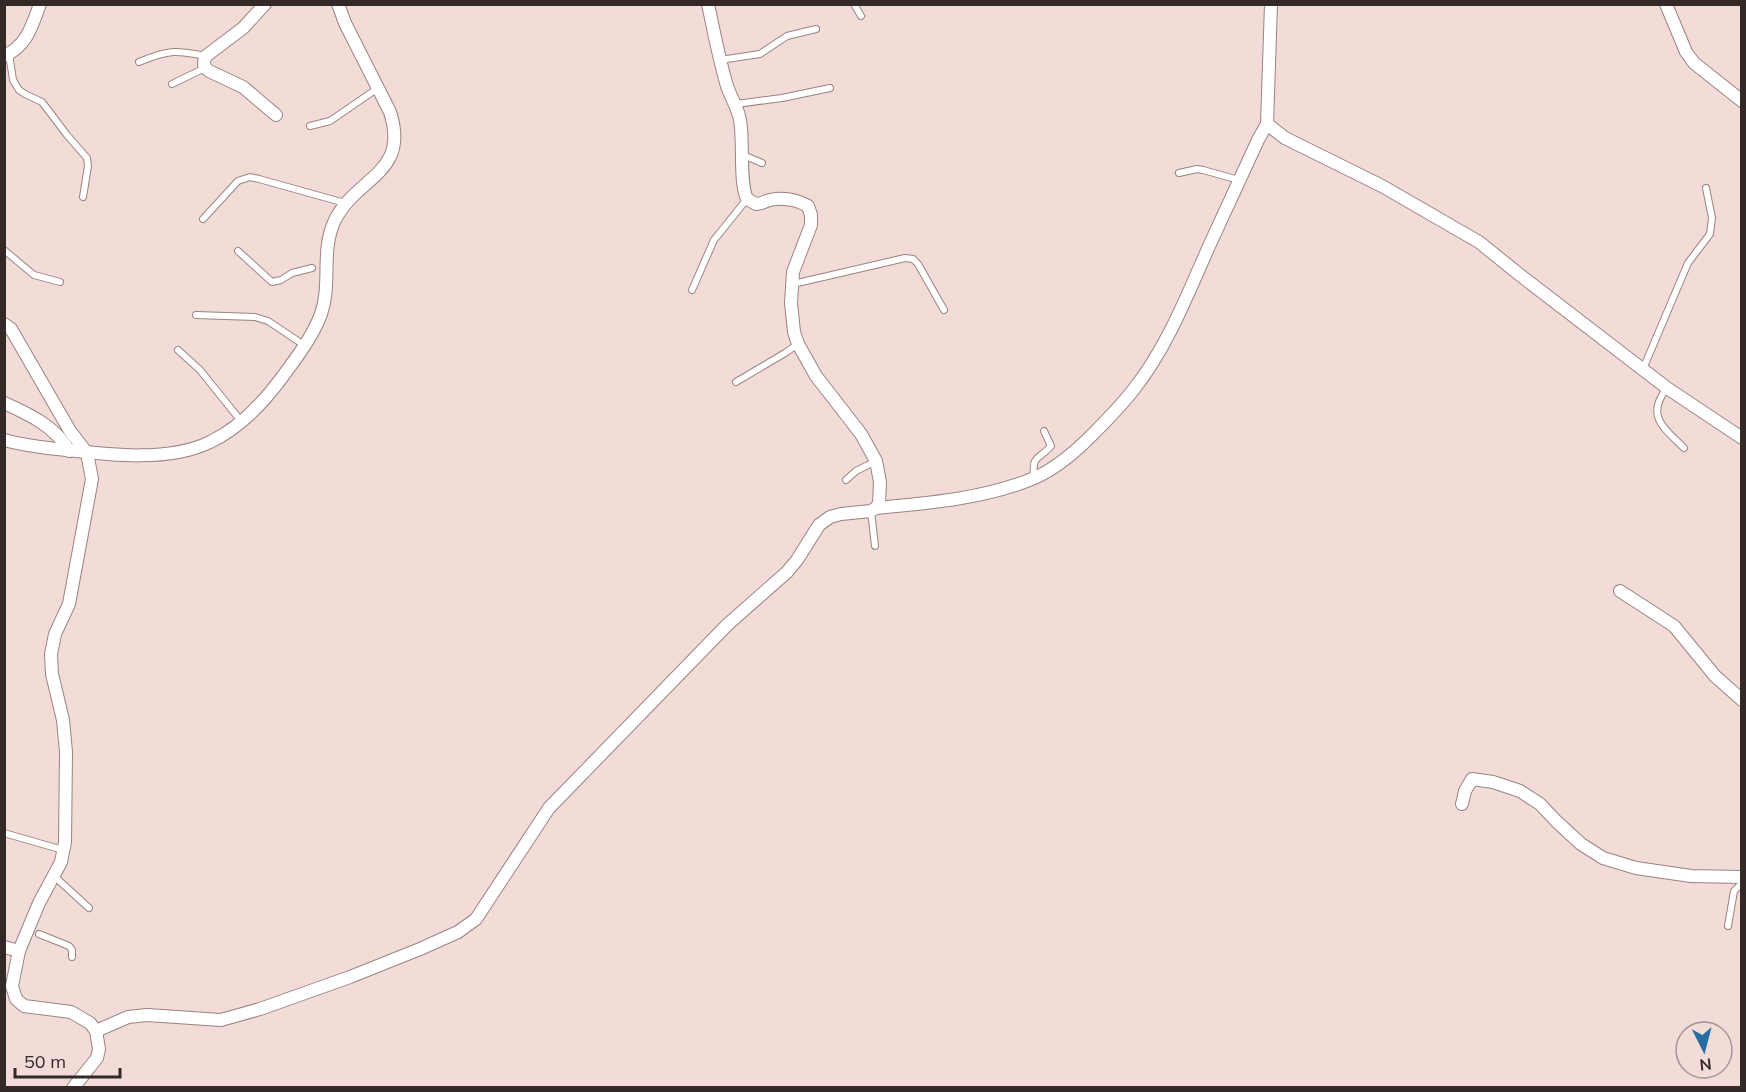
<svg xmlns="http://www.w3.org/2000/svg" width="1746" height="1092" font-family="Mulish,sans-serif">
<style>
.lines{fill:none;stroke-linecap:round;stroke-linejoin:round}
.service-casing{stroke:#998480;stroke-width:8}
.minor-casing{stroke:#998480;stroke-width:14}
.service{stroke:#fff;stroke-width:6}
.minor{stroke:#fff;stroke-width:12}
</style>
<rect width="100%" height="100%" fill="#f3dbd8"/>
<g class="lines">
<defs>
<g id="service">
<polyline points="854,4 861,16"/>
<polyline points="9,54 13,80 19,90 25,94 42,102 67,135 87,158 88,166 83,197"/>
<polyline points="720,60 760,54 787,36 816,29"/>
<path d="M139,62C168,50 174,50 206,56"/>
<polyline points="172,84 205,68"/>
<polyline points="736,104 782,98 830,88"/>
<polyline points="310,126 330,121 378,88"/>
<polyline points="743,155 762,163"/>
<polyline points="1179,173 1197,169 1203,170 1239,180"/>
<polyline points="203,219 238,181 250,177 259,179 345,203"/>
<polyline points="4,250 34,275 60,282"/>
<polyline points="238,251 272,282 281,280 292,273 312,268"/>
<polyline points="793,284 905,258 913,259 918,264 944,310"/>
<polyline points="692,290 714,240 747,199"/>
<polyline points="196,315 255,317 268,321 304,345"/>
<polyline points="178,350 200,370 241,421"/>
<polyline points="1643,369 1688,263 1710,234 1712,218 1706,188"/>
<polyline points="736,382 785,353 798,344"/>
<path d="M1667,388C1645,416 1664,428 1684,448"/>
<path d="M1034,477C1032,454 1038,461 1051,446L1044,431"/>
<polyline points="846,480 856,471 876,461"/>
<polyline points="871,511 875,546"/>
<polyline points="4,833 63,850"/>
<polyline points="54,876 89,908"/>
<polyline points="1728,926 1734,891 1742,883"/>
<polyline points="39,934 69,946 72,950 72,957"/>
</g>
<g id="minor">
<path d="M265,4L243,28L206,56C203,62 203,67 209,71L243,87L276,115"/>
<polyline points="1666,4 1686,52 1694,63 1742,101"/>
<path d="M4,56C27,46 32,26 40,4"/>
<polyline points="1267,124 1285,138 1382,186 1479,242 1520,275 1667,388 1742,438"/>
<polyline points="4,324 11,329 70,431 87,453 92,479 69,604 55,634 51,654 52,674 63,720 66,752 65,842 61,862 39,903 19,951 12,986 16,999 24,1006 71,1012 90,1023 96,1031 99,1049 97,1058 73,1088"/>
<path d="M4,403C29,414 56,427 69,451"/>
<path d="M4,440C26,446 45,448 67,450C110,455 170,462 210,442C240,428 264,402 283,376C297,357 313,336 321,314C332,283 320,251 335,220C357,176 410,174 390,112L345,23L338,4"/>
<path d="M876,508C929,503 982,499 1032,479C1054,470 1074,453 1091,436C1106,421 1121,406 1134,389C1168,346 1188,293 1210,244C1226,209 1242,175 1258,140L1267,124L1271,4"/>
<polyline points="1620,591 1674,626 1715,676 1742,700"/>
<polyline points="1462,804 1465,791 1472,779 1493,782 1520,791 1540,804 1556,821 1581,844 1603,858 1636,868 1691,876 1742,877"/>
<polyline points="4,947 19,951"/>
<path d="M96,1031L128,1017L147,1015L221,1020L260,1009L350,977L420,949L458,932L476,919L549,808L727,625L787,572L797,560L819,525L830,517L841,514L871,511L876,508L879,503L880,482L876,461L861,434L816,376L798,344L794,332L791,303L793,272L811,225V215L808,206C797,200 784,197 770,200C765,201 762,204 756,204L747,199C739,182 744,142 740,120C738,108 731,98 727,86C719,59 714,32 708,4"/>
</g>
</defs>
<use href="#service" class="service-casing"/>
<use href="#minor" class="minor-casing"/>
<use href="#service" class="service"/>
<use href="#minor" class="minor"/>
</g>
<rect width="1746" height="1092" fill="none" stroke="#332a28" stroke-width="12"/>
<g transform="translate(1704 1050) rotate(174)"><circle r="28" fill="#f3dbd8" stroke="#a69492" stroke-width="1.5"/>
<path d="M0-4.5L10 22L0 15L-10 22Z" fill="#266ea2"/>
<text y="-9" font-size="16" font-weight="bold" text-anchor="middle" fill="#332a28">N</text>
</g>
<path d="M15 1068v9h105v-9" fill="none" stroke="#332a28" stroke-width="3"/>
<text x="24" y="1068" font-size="18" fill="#332a28" stroke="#f3dbd8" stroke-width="4.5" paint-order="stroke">50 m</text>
</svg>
